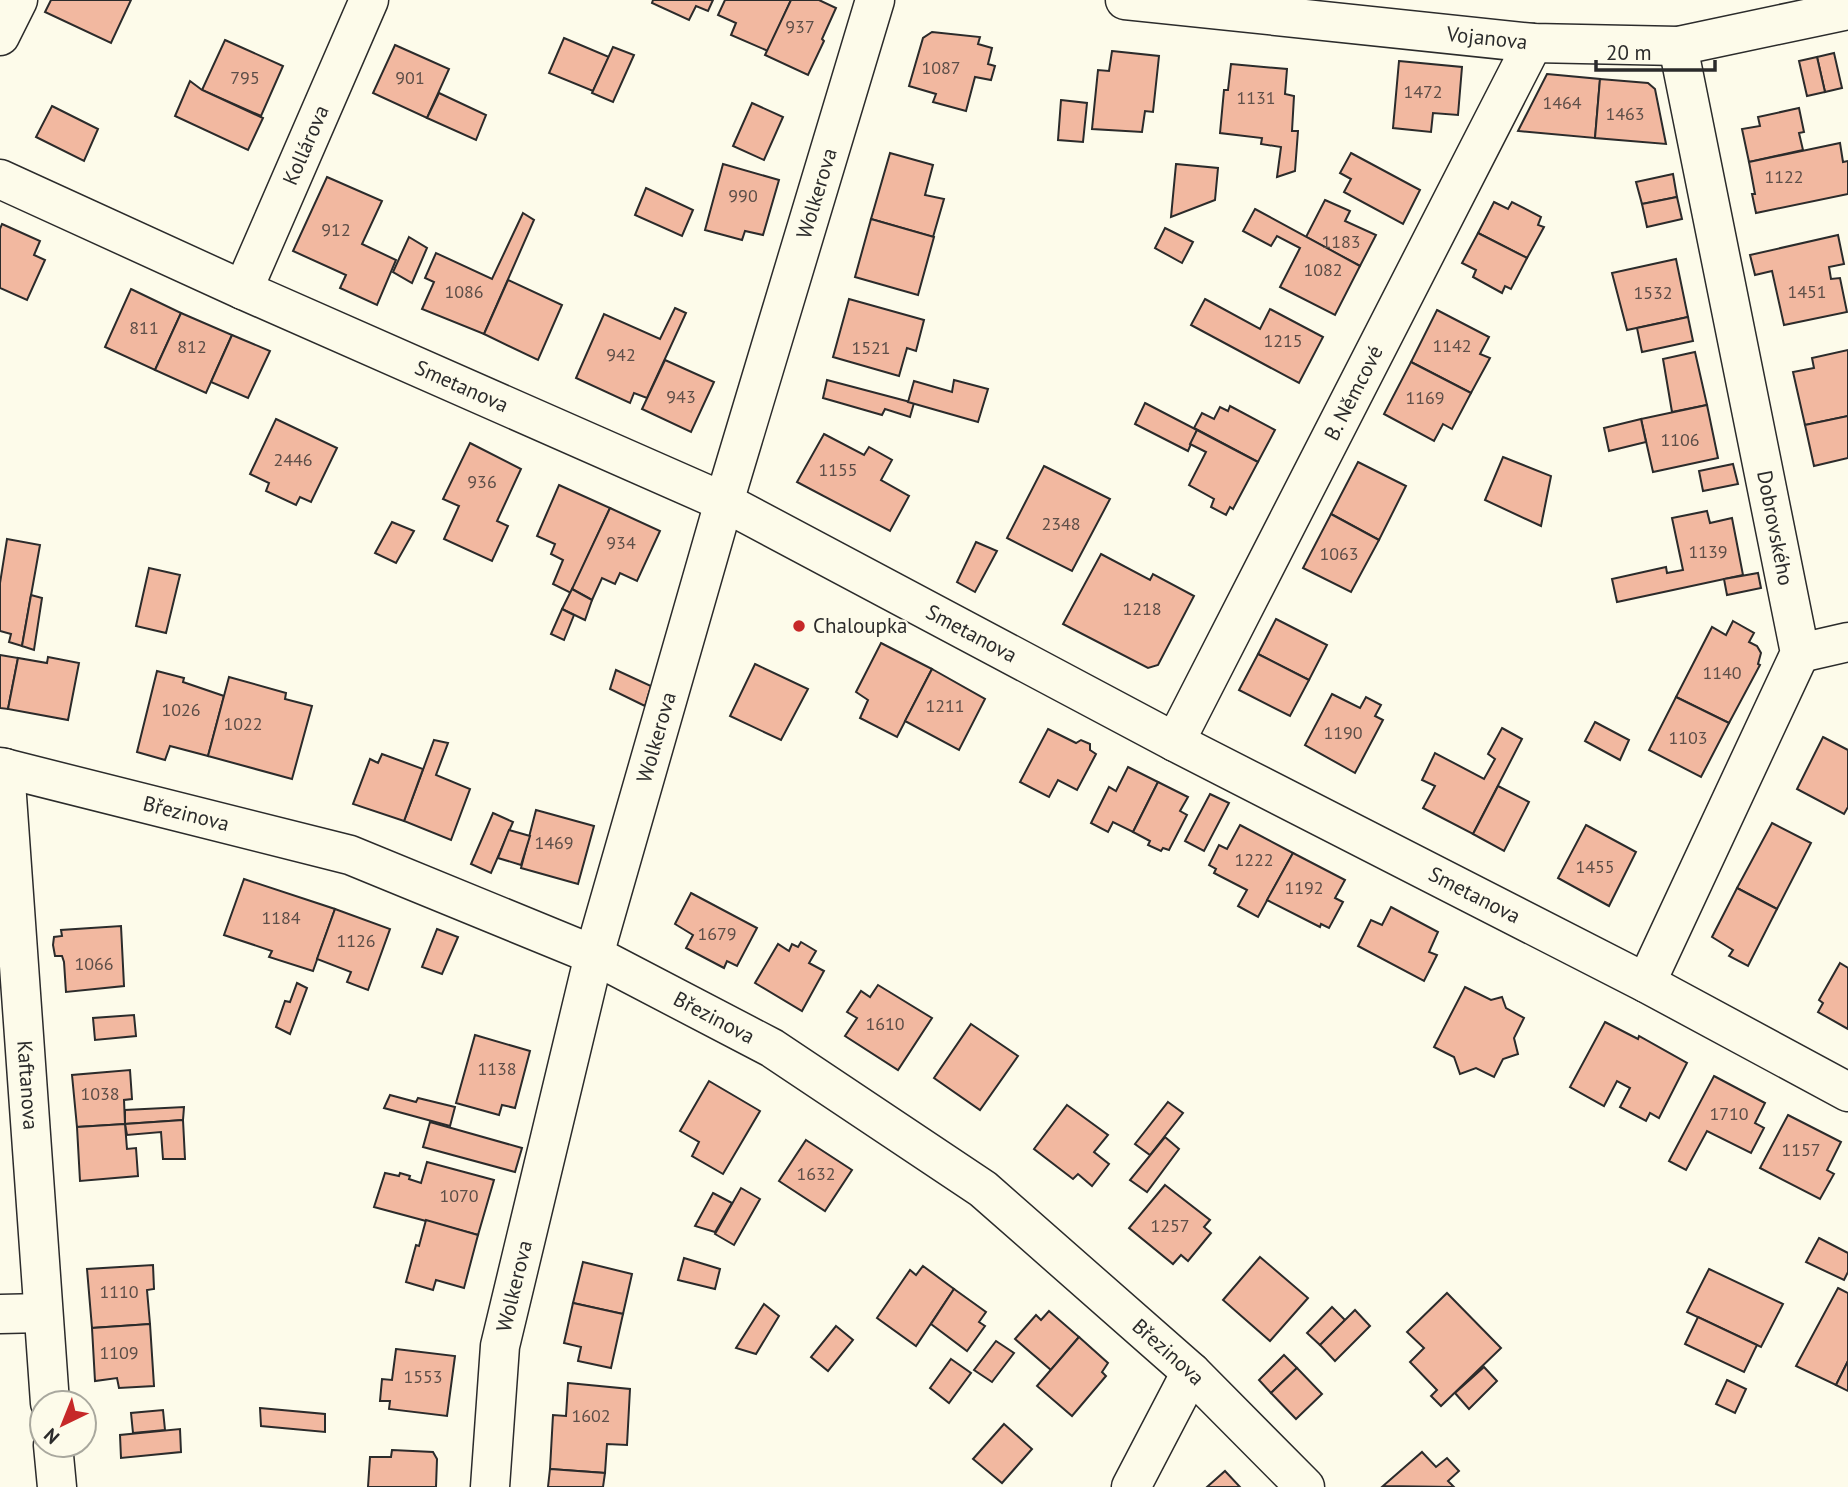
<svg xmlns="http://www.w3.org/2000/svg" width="1848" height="1487" font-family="'PT Sans',sans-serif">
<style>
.building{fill:#f2b8a0;stroke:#2b2b2b;stroke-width:2}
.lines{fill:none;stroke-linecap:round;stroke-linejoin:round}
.minor-casing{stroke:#2b2b2b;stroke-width:41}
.minor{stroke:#fdfbea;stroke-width:38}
.poi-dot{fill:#c62828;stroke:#fdfbea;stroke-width:2.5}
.labels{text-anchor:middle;stroke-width:5;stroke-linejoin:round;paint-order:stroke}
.number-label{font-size:18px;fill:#5d4e48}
.street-label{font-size:21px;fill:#2b2b2b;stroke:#fdfbea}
.poi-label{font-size:21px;fill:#2b2b2b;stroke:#fdfbea;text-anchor:start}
</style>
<rect width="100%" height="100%" fill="#fdfbea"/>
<g class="building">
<polygon points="51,0 131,0 111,43 45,12"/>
<polygon points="653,0 713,0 708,11 696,6 689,20 652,3"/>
<polygon points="725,0 791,0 768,51 731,35 736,23 718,15"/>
<polygon points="791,0 819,0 836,8 822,39 824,41 808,75 765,55"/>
<polygon points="932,32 980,37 978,44 992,48 988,64 995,66 991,80 975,77 966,111 933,102 936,94 909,86 923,38"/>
<polygon points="564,38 609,57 593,91 549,73"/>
<polygon points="225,40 283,66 261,116 202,90"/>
<polygon points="395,45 449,69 427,118 373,93"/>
<polygon points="613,47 634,55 613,102 592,93"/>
<polygon points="1112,51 1159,56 1153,112 1145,111 1142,132 1092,129 1098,70 1109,71"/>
<polygon points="1834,53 1842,88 1825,92 1817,57"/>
<polygon points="1817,57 1825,92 1807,96 1799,61"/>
<polygon points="1399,61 1462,67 1458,115 1433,113 1431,132 1393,128"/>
<polygon points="1231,64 1287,69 1285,94 1294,96 1292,131 1298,131 1295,171 1277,177 1281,147 1261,144 1262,138 1220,133 1224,90 1228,90"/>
<polygon points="1547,74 1600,79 1595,138 1518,131"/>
<polygon points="1600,79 1648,83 1655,89 1666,144 1595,138"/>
<polygon points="190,81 202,90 263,118 248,150 175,116"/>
<polygon points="439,93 486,115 476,140 427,118"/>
<polygon points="1061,100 1087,103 1083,142 1058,140"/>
<polygon points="752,103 783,117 764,160 733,146"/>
<polygon points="52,106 98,129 84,161 36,137"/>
<polygon points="1799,108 1804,132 1799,133 1803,150 1749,162 1742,129 1760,126 1758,117"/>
<polygon points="1840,143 1843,162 1848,161 1848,194 1756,213 1752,194 1755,194 1749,162"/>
<polygon points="890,153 933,165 925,195 944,199 933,237 871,219"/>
<polygon points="1351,153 1420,190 1403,224 1344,192 1351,179 1340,173"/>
<polygon points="723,164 779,180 763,235 745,231 742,240 705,230"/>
<polygon points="1176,164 1218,168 1215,200 1171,217"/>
<polygon points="1673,174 1677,197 1642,204 1636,182"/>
<polygon points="327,177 382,201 362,244 396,260 377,305 340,288 346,275 293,251"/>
<polygon points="646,188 693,210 682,236 635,215"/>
<polygon points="1677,197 1682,219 1647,227 1642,204"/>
<polygon points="1325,200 1350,211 1345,221 1376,235 1360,266 1306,237"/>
<polygon points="1494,202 1508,209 1512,202 1541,217 1538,225 1544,227 1527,258 1478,233"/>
<polygon points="1255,209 1360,266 1335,315 1280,287 1300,248 1277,236 1271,246 1243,231"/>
<polygon points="523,213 534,220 484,334 422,309 434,282 425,278 436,253 492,279"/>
<polygon points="871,219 934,237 918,295 855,277"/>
<polygon points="2,224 40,241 34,255 45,260 27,300 0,288 0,229"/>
<polygon points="1165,228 1193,242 1182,263 1155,248"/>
<polygon points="1478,233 1527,258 1511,289 1505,286 1502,293 1473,277 1476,270 1462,263"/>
<polygon points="1838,235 1844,264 1829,267 1831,279 1840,278 1847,312 1784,325 1772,271 1755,275 1750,255"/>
<polygon points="409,237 427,248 412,283 393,272"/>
<polygon points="1676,259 1688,317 1627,330 1612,273"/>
<polygon points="508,280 562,305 538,360 484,334"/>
<polygon points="131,289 181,313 155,370 105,347"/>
<polygon points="849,299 924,320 916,351 907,348 899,376 833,357"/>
<polygon points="1205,299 1260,329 1270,309 1323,337 1299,383 1191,325"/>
<polygon points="675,308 686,313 647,398 634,393 630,403 576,378 604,314 660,339"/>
<polygon points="1437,310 1489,337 1480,354 1490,358 1471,393 1411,362"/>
<polygon points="181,313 232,335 206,393 155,370"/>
<polygon points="1688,317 1693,341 1642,352 1637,328"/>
<polygon points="232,335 270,351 248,398 211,382"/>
<polygon points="1848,350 1848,416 1805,425 1793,372 1814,368 1812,358"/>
<polygon points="1695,352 1707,405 1672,412 1663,359"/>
<polygon points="665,360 714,382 691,432 642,409"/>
<polygon points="1411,362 1471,393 1452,429 1443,424 1434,441 1384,414"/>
<polygon points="827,380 914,403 910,417 885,409 882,415 823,398"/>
<polygon points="954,380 988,389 978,422 908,402 914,381 952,392"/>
<polygon points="1145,403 1197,430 1188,451 1135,424"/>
<polygon points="1707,405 1718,458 1653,472 1641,419"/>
<polygon points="1230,406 1275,430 1258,462 1194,428 1202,413 1214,419 1220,407 1228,411"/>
<polygon points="1848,416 1848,458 1814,466 1805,425"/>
<polygon points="276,419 337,448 311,502 300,497 296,505 266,491 269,483 250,474"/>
<polygon points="1641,419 1646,442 1609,451 1604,428"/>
<polygon points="1197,430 1258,462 1233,509 1230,507 1226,515 1211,507 1214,499 1189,485 1206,452 1190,444"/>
<polygon points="824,434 864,455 869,447 892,460 881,480 909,496 890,531 797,482"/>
<polygon points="470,443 521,469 497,521 508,526 492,561 444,539 459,506 443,499"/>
<polygon points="1503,457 1551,476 1541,526 1485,500"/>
<polygon points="1358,462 1406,486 1379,540 1331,514"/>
<polygon points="1733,464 1738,484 1703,491 1699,471"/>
<polygon points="1044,466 1110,499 1072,571 1007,538"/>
<polygon points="559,485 610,508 571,593 553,584 563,560 551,554 555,544 537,536"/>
<polygon points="610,508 660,531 637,581 620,573 615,584 602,578 592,600 572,589"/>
<polygon points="1707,511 1710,523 1732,518 1743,575 1617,602 1612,579 1666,567 1667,573 1683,570 1672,518"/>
<polygon points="1331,514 1379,540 1351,592 1303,568"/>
<polygon points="392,522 414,531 396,563 375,553"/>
<polygon points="7,539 40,545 22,646 9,642 11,634 0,631 0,583"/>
<polygon points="976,542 997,551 975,592 957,582"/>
<polygon points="1101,554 1150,580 1153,574 1194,596 1158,665 1148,668 1063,624"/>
<polygon points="149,568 180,575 166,633 136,626"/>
<polygon points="1758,573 1761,588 1727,595 1724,579"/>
<polygon points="572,589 592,600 585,620 562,609"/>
<polygon points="31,595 42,598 34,650 22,646"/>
<polygon points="562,609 574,615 564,640 551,634"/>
<polygon points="1276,619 1327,645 1309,680 1258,654"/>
<polygon points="1733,621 1754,633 1749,642 1757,646 1761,653 1758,664 1760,665 1729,723 1676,697 1712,627 1726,635"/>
<polygon points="881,643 932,669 897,737 860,718 868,700 856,692"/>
<polygon points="1258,654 1309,680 1290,716 1239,690"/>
<polygon points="0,655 18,658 8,709 0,708"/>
<polygon points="48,657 79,663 68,720 8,709 18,658 47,663"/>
<polygon points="755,664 808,689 781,740 730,716"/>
<polygon points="932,669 985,699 959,750 905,721"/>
<polygon points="616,670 651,686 645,706 610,689"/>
<polygon points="157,671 184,678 183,682 224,696 208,756 170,746 165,760 137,752"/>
<polygon points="229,677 286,693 285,699 312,706 292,779 208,756"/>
<polygon points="1332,694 1360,708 1366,697 1381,705 1375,716 1383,720 1355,773 1305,745"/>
<polygon points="1676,697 1729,723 1701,777 1649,750"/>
<polygon points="1595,722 1629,740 1620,760 1585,741"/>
<polygon points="1502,728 1522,739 1473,834 1423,808 1435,786 1422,780 1435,753 1484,779 1495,759 1488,754"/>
<polygon points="1048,729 1076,743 1081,740 1090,744 1090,750 1096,754 1077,790 1058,780 1049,797 1020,782"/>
<polygon points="1823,737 1848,750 1848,807 1844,814 1797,789"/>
<polygon points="434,740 448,743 436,775 470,789 451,840 404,821"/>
<polygon points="382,754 423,769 404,821 353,804 370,759 378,763"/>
<polygon points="1128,767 1158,782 1133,832 1113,822 1108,832 1091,823 1109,787 1116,791"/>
<polygon points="1158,782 1188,797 1180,811 1187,815 1169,850 1163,848 1161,851 1148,845 1150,841 1133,832"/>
<polygon points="1498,786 1529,802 1504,851 1473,834"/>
<polygon points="1210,794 1229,803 1204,851 1185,841"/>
<polygon points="536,810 594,826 578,884 521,868"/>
<polygon points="493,813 513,822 491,873 471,864"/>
<polygon points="1772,823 1811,843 1777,909 1737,888"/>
<polygon points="1240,825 1293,853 1258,917 1238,906 1247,890 1214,873 1216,869 1209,865 1219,845 1227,849"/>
<polygon points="1586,825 1636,852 1609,906 1558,878"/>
<polygon points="509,830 530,836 521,865 498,858"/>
<polygon points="1293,853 1345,880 1335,898 1343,902 1329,928 1321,924 1320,927 1267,900"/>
<polygon points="244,879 335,909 313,971 269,957 272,951 224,935"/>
<polygon points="1737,888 1777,909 1748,966 1729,956 1733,950 1712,937"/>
<polygon points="691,893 757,928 737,966 727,961 724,968 686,948 693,935 675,924"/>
<polygon points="1391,907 1438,932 1429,952 1437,955 1424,981 1358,946 1371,920 1382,925"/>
<polygon points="335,909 390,929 368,990 347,982 351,972 317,959"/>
<polygon points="121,926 124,986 66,992 64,962 62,956 55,956 53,945 54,937 62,936 61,930"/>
<polygon points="437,929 458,937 442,974 422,967"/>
<polygon points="801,942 816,951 809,963 824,971 802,1011 755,983 778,944 789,951 792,944 798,947"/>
<polygon points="1840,963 1848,968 1848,1029 1818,1012 1823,1003 1819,1000"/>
<polygon points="297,983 307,988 290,1034 276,1027 285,1001 290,1002"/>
<polygon points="878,985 932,1018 898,1070 845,1036 857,1018 847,1012 861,991 870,997"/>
<polygon points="1465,987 1491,1000 1502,997 1506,1008 1524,1018 1514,1038 1518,1054 1503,1059 1494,1077 1476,1068 1460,1074 1454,1057 1434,1047"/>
<polygon points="134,1015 136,1036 95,1040 93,1018"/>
<polygon points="1605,1022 1638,1039 1639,1036 1687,1063 1659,1118 1650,1113 1646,1121 1620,1107 1630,1088 1617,1081 1604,1106 1570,1087"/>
<polygon points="971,1024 1018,1056 980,1110 934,1078"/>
<polygon points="475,1035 530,1051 515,1108 502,1105 499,1115 456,1103"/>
<polygon points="130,1070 132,1099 124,1100 125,1124 77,1127 72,1075"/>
<polygon points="1714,1076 1765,1103 1755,1123 1764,1128 1751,1153 1707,1131 1686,1170 1669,1161"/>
<polygon points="709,1081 760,1111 723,1174 692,1156 699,1142 680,1131"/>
<polygon points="390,1095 416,1102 418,1098 455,1107 450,1126 384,1108"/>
<polygon points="1168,1102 1183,1113 1150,1155 1135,1144"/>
<polygon points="1067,1105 1108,1135 1094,1152 1109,1164 1092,1186 1078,1174 1073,1179 1034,1149"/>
<polygon points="184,1107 183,1120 125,1124 125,1110"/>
<polygon points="1788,1115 1841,1142 1827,1170 1834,1174 1820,1199 1760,1168"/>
<polygon points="183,1120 185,1159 163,1159 161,1132 127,1135 125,1124"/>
<polygon points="430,1122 522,1148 515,1172 423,1147"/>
<polygon points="125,1124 127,1149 136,1148 138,1176 80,1181 77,1127"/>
<polygon points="1165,1137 1179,1149 1147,1192 1130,1180"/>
<polygon points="806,1140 852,1170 825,1211 779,1181"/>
<polygon points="427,1162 494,1180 478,1235 374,1207 385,1173 399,1176 400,1173 410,1176 409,1179 421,1183"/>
<polygon points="1165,1185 1210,1220 1204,1227 1211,1233 1188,1261 1181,1255 1173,1264 1129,1228"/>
<polygon points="741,1188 760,1199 734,1245 715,1234"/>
<polygon points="713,1193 732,1203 715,1232 695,1226"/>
<polygon points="426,1220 478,1235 464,1288 436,1280 433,1290 406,1282 416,1245 419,1246"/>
<polygon points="1819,1238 1848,1253 1848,1272 1844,1280 1806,1262"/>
<polygon points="1260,1257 1308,1298 1270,1341 1223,1300"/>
<polygon points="684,1258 720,1269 715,1289 678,1280"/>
<polygon points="583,1262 632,1274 623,1314 573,1303"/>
<polygon points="153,1265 154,1289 147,1290 150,1324 92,1328 87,1269"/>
<polygon points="923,1266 954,1289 916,1346 877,1318 910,1270 916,1275"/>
<polygon points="1709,1269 1783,1304 1761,1347 1687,1312"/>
<polygon points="1838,1288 1848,1293 1848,1361 1836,1385 1796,1366"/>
<polygon points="954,1289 986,1312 979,1322 985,1326 967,1351 931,1324"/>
<polygon points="1447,1293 1501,1348 1441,1406 1431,1396 1437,1390 1410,1362 1424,1348 1407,1332"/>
<polygon points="573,1303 623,1314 611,1368 578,1361 581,1347 564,1343"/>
<polygon points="764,1304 779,1316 756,1354 736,1348"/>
<polygon points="1332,1307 1345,1320 1320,1345 1307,1333"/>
<polygon points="1355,1310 1370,1326 1335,1361 1320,1345"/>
<polygon points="1049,1311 1079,1337 1051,1370 1015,1339 1036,1315 1041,1320"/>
<polygon points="1698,1317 1757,1345 1744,1372 1685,1344"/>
<polygon points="150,1324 154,1386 119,1388 117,1378 95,1381 92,1328"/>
<polygon points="836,1326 853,1340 828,1371 811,1357"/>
<polygon points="1079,1337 1108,1363 1102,1372 1106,1376 1072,1416 1037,1386"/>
<polygon points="996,1341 1014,1353 992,1382 974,1370"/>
<polygon points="396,1349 455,1356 447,1416 389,1409 390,1401 380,1401 382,1379 392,1380"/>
<polygon points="1284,1355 1297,1368 1271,1393 1259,1380"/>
<polygon points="951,1359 971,1373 949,1403 930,1388"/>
<polygon points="1848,1361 1848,1391 1836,1385"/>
<polygon points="1484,1367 1497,1381 1469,1409 1455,1393"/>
<polygon points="1297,1368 1322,1394 1296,1419 1271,1393"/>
<polygon points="1727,1380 1746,1389 1735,1413 1716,1404"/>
<polygon points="568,1383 630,1389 627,1445 607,1444 605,1473 550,1469 553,1415 566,1416"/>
<polygon points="260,1408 325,1414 325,1432 261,1426"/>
<polygon points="163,1410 165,1430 133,1433 131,1413"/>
<polygon points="1004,1424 1032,1449 1002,1483 973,1459"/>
<polygon points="180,1429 181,1452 121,1458 120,1435"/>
<polygon points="392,1450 433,1452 437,1459 436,1487 368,1487 370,1457 391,1457"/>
<polygon points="1422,1452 1436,1467 1447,1458 1459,1471 1448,1481 1454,1487 1383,1486"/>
<polygon points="550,1469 605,1473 603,1487 548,1487"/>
<polygon points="1225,1471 1240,1487 1207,1487"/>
</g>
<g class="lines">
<defs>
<g id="minor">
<path id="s1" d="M1125,0L1533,43L1678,46L1848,10"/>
<polyline points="0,36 18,0"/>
<path id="s2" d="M0,179L243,290L724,502L1175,742L1646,983L1848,1092"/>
<path id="s3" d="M243,290L369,0"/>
<polyline points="1800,653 1848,642"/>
<path id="s4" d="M1175,742L1533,43"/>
<path id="s5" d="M0,767L350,855L594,955L772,1048L983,1189L1191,1372L1305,1487"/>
<path id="s6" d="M5,768L50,1403"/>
<polyline points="1646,983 1800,653 1678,46"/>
<polyline points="0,1314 43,1313"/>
<polyline points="53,1445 57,1487"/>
<path id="s7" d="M490,1487L500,1346L594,955L724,502L875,0"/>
<polyline points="1131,1487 1191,1372"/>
</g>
</defs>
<use href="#minor" class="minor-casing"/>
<use href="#minor" class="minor"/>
</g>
<circle class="poi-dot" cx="799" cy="626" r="7"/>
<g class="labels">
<g class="number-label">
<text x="800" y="33">937</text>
<text x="941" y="74">1087</text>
<text x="245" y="84">795</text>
<text x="410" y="84">901</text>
<text x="1423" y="98">1472</text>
<text x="1256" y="104">1131</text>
<text x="1562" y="109">1464</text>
<text x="1625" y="120">1463</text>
<text x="1784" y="183">1122</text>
<text x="743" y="202">990</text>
<text x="336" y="236">912</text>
<text x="1341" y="248">1183</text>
<text x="1323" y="276">1082</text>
<text x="464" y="298">1086</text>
<text x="1807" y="298">1451</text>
<text x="1653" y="299">1532</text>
<text x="144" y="334">811</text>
<text x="1283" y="347">1215</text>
<text x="1452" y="352">1142</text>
<text x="192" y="353">812</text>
<text x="871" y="354">1521</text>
<text x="621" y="361">942</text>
<text x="681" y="403">943</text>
<text x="1425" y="404">1169</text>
<text x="1680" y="446">1106</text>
<text x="293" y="466">2446</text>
<text x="838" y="476">1155</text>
<text x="482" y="488">936</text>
<text x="1061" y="530">2348</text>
<text x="621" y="549">934</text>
<text x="1708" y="558">1139</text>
<text x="1339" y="560">1063</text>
<text x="1142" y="615">1218</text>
<text x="1722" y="679">1140</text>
<text x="945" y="712">1211</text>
<text x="181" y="716">1026</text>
<text x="243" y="730">1022</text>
<text x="1343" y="739">1190</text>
<text x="1688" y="744">1103</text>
<text x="554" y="849">1469</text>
<text x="1254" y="866">1222</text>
<text x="1595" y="873">1455</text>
<text x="1304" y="894">1192</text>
<text x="281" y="924">1184</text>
<text x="717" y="940">1679</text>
<text x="356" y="947">1126</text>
<text x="94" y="970">1066</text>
<text x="885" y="1030">1610</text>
<text x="497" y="1075">1138</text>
<text x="100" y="1100">1038</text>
<text x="1729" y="1120">1710</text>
<text x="1801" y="1156">1157</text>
<text x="816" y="1180">1632</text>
<text x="459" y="1202">1070</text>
<text x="1170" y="1232">1257</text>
<text x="119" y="1298">1110</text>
<text x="119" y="1359">1109</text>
<text x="423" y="1383">1553</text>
<text x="591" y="1422">1602</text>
</g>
<g class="street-label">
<text dy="7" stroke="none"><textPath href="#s1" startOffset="364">Vojanova</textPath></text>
<text dy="7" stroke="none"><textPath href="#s3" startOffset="158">Kollárova</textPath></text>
<text dy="7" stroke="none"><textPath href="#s7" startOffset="1337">Wolkerova</textPath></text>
<text dy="7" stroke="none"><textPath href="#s2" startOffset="506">Smetanova</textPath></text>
<text dy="7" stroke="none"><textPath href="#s4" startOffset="392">B. Němcové</textPath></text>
<text transform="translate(1775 528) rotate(79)" y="7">Dobrovského</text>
<text dy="7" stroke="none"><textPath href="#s2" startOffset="1073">Smetanova</textPath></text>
<text dy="7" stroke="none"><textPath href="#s7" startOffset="770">Wolkerova</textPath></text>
<text dy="7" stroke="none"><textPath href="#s5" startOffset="192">Březinova</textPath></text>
<text dy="7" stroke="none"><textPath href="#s2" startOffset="1640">Smetanova</textPath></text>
<text dy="7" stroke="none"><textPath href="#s5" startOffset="760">Březinova</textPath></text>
<text dy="7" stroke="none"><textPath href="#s6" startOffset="318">Kaftanova</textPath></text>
<text dy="7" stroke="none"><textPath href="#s7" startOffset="203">Wolkerova</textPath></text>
<text dy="7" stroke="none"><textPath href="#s5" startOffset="1326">Březinova</textPath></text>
</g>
<g class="poi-label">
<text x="813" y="633">Chaloupka</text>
</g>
</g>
<g transform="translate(63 1424) rotate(223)"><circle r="33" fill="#fdfbea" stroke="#a9a89e" stroke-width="2"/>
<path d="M0-5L12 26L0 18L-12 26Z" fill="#c62828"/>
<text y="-10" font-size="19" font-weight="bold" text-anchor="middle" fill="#2b2b2b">N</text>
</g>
<path d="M1596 60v10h119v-10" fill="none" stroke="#2b2b2b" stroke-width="3.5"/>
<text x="1606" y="60" font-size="21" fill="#2b2b2b" stroke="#fdfbea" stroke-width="5" paint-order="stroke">20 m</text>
</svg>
